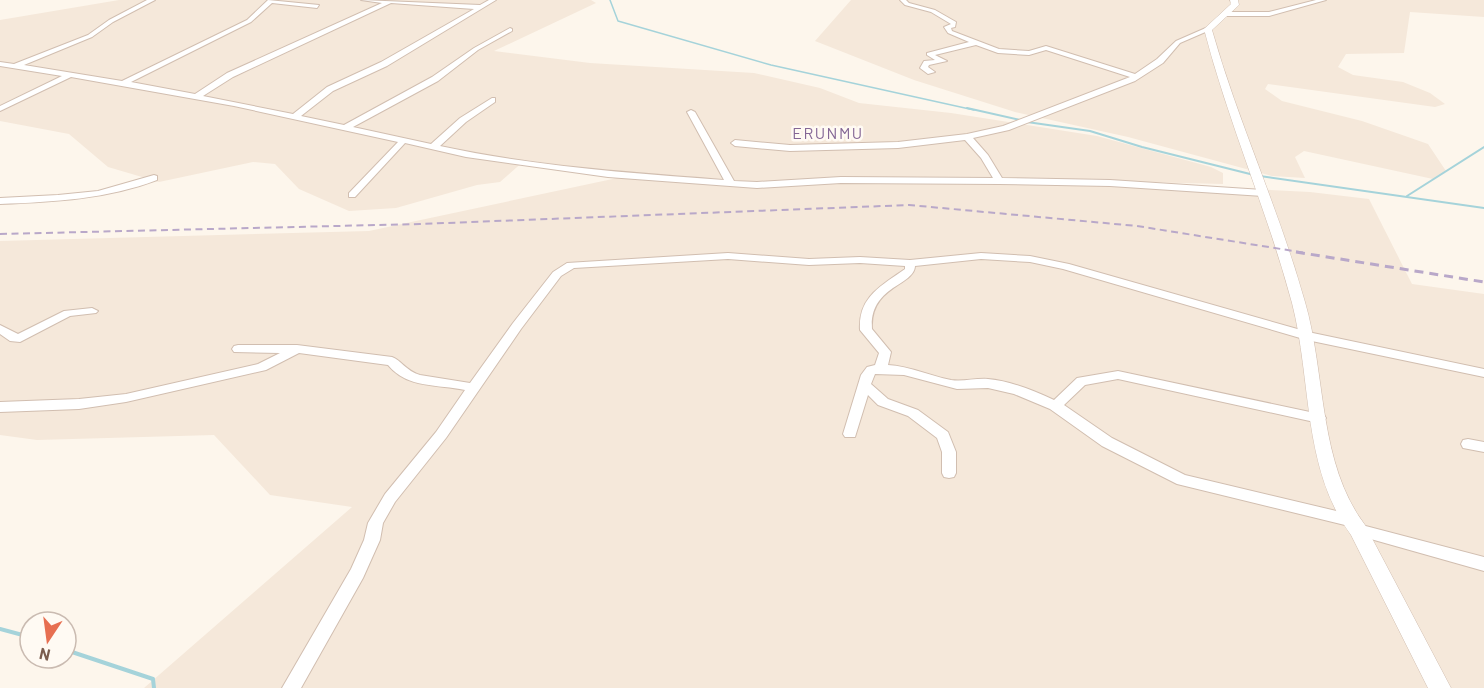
<svg xmlns="http://www.w3.org/2000/svg" width="1484" height="688" font-family="Barlow,sans-serif">
<style>
.residential{fill:#f5e8da}
.lines{fill:none;stroke-linecap:round;stroke-linejoin:round}
.stream-far2{stroke:#a5d3da;stroke-width:1.5}
.stream-far1{stroke:#a5d3da;stroke-width:2}
.stream{stroke:#a5d3da;stroke-width:4}
.minor-casing{stroke:#d1beb0;stroke-width:2}
.tertiary-casing{stroke:#d1beb0;stroke-width:1}
.minor{fill:#fff;fill-rule:evenodd}
.tertiary{fill:#fff;fill-rule:evenodd}
.rail-far1{stroke:#b9a8c9;stroke-width:2;stroke-dasharray:7 4.5;stroke-linecap:butt}
.rail{stroke:#b9a8c9;stroke-width:3;stroke-dasharray:9 6;stroke-linecap:butt}
.labels{text-anchor:middle;stroke-width:5;stroke-linejoin:round;paint-order:stroke}
.far-quarter-label{font-size:16px;letter-spacing:1.5px;fill:#846695;stroke:#fffaf3}
</style>
<rect width="100%" height="100%" fill="#fdf6ec"/>
<g class="residential">
<polygon points="119,0 591,0 596,3 494,51 590,63 754,73 820,88 859,103 951,113 1097,136 1211,167 1223,173 1223,184 1100,181 1310,192 1369,199 1412,284 1484,294 1484,688 144,688 352,507 270,495 214,435 37,440 0,435 0,241 369,231 636,174 758,183 823,179 761,182 702,178 595,170 525,160 500,182 477,185 396,208 349,211 299,189 275,164 253,162 159,182 108,167 69,134 0,121 0,20"/>
<polygon points="851,0 1484,0 1484,17 1410,12 1404,53 1346,54 1338,67 1353,75 1403,82 1430,93 1445,104 1435,107 1268,84 1265,89 1282,101 1362,121 1428,144 1446,171 1433,179 1304,151 1295,157 1305,178 1272,176 1128,137 1015,112 914,80 815,41"/>
</g>
<g class="lines">
<polyline class="stream-far2" points="610,0 618,21 771,65 974,110"/>
<g class="stream-far1">
<polyline points="967,108 1020,120"/>
<polyline points="1027,122 1090,131 1142,147 1254,175"/>
<polyline points="1260,176 1484,208"/>
<polyline points="1407,196 1484,147"/>
</g>
<g class="stream">
<polyline points="0,629 30,637"/>
<polyline points="66,650 153,679 154,688"/>
</g>
<defs>
<g id="minor">
<path d="M147,0H155L113,22L92,37L24,65L122,81L247,20L268,0L319,5L317,8L272,3L251,22L131,82L195,94L227,73L382,3L361,0L480,5L489,0H496L387,66L333,91L301,116L344,125L432,77L474,48L510,28L512,29V31L478,50L438,81L353,127L431,144L460,118L492,98H495V102L466,122L440,146C533,166 629,173 724,180L687,112L691,110L695,112L734,181L757,182L841,177L993,178L981,158L965,140L898,148L790,151L735,146L731,143L735,140L790,145L898,142L967,134L1003,126L1130,77L1046,50L1029,55L998,53L976,45L935,55L947,61L929,65L928,67L935,72L928,74L920,68L924,61L935,60L927,55V53L969,42L948,33L944,27L951,24L931,12L905,5L900,0H906L909,3L935,10L956,22L955,27L951,28L952,31L999,49L1029,51L1046,46L1135,74L1157,59L1176,41L1208,27L1211,29L1210,30L1180,43L1163,63L1135,81L1009,130L973,138L988,155L1002,178L1110,180L1263,190L1268,193L1263,196L1110,186L999,184L841,183L757,188L608,177L466,157L405,143L355,197H349V193L398,142L234,106L71,77L0,111V106L62,76L0,66V62L14,64L88,35L109,20ZM391,3L474,9L381,62L327,87L293,114L203,96L233,77Z"/>
<polygon points="1316,0 1326,0 1269,16 1225,16 1222,14 1225,12 1269,12"/>
<path d="M154,175L157,176V180C107,199 54,202 0,204V198L58,195L98,191Z"/>
<path d="M728,253L809,259L860,257L910,260L981,253L1030,256L1069,264L1308,332L1484,369V377L1307,340L1063,269L1030,262L981,259L915,266C914,286 869,286 872,329L891,352L888,365C910,366 930,376 951,380C963,382 975,378 988,379C1010,381 1033,390 1054,400L1077,378L1118,371L1324,415L1326,418L1324,421L1319,423L1118,379L1085,385L1064,405L1112,438L1185,475L1349,514L1354,516L1357,520L1354,524L1349,526L1177,484L1102,446L1050,409L1014,394L988,388L957,389L904,375L875,374L871,384L888,399L918,410L948,432L956,452V473L954,477L949,478L944,477L942,473V452L937,438L908,416L878,405L868,395L855,437H845L843,434L861,375L867,367L875,365L879,353L860,330C858,297 881,286 905,269V266L860,263L809,265L728,259L574,268L561,276L521,329L446,438L395,502L383,523L380,540L363,578L301,688H282L351,569L364,540L368,523L385,494L436,432L465,390C438,384 408,389 388,365L299,353L266,370L126,402L79,409L0,412V402L79,399L126,394L258,364L280,353L234,352L232,349L234,346L238,345H297L392,357C401,360 406,371 420,375L470,383L513,323L553,272L567,263Z"/>
<polygon points="92,308 98,311 96,313 70,316 20,342 10,341 0,334 0,325 18,334 64,311"/>
<polygon points="1468,439 1484,442 1484,452 1463,448 1461,444 1463,440"/>
<polygon points="1358,524 1484,557 1484,571 1353,534 1350,530 1353,526"/>
</g>
<path id="tertiary" d="M1230,0H1238L1239,5L1212,30C1238,122 1279,209 1305,302C1326,374 1318,463 1365,525L1451,688H1428L1351,535C1302,468 1312,381 1292,303C1267,210 1228,122 1204,29L1231,4Z"/>
</defs>
<use href="#minor" class="minor-casing"/>
<use href="#tertiary" class="tertiary-casing"/>
<use href="#minor" class="minor"/>
<use href="#tertiary" class="tertiary"/>
<polyline class="rail-far1" points="0,234 420,224 909,205 1137,226 1306,253"/>
<polyline class="rail" points="1296,252 1484,282"/>
</g>
<g class="labels">
<g class="far-quarter-label">
<text x="828" y="139">ERUNMU</text>
</g>
</g>
<g transform="translate(48 640) rotate(193)"><circle r="28" fill="#fffaf3" stroke="#cabbb1" stroke-width="1.5"/>
<path d="M0-4.5L10 22L0 15L-10 22Z" fill="#e76f51"/>
<text y="-9" font-size="16" font-weight="bold" text-anchor="middle" fill="#7a5c4d">N</text>
</g>
</svg>
